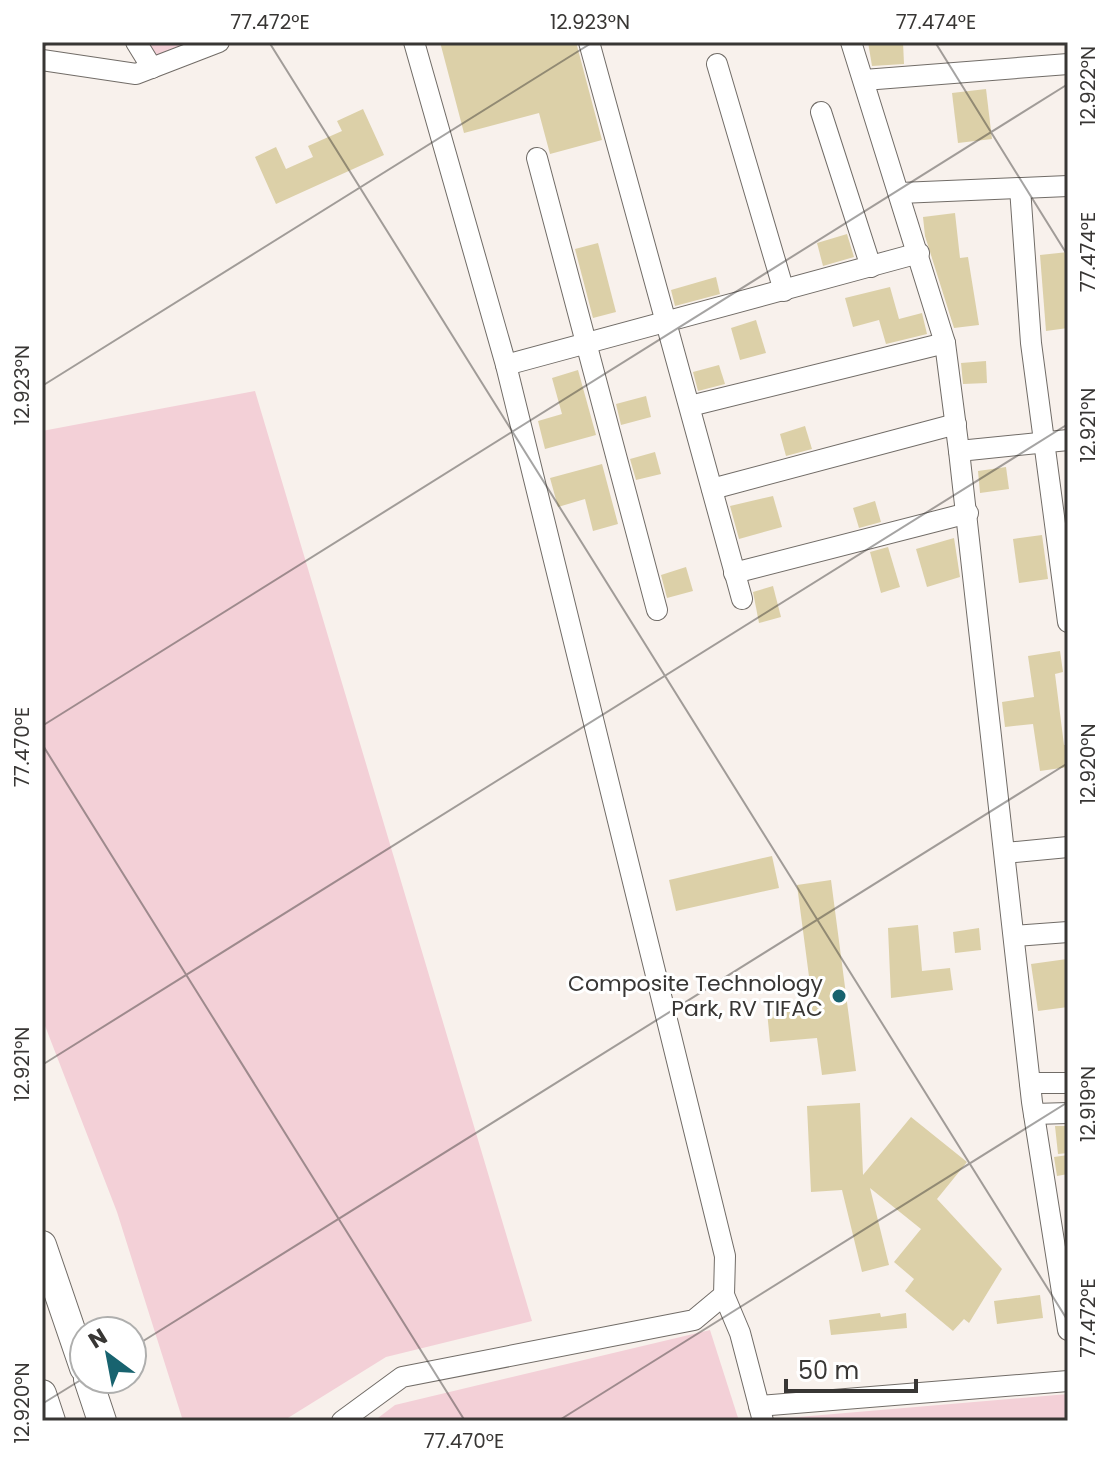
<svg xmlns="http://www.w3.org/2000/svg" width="1110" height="1463" font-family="Poppins,sans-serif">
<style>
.green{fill:#f3d0d7}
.building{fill:#dcd0a8}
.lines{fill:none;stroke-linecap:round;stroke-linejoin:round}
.minor-casing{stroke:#716c67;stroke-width:22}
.highway-casing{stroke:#716c67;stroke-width:30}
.minor{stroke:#fff;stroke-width:20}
.highway{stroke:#fff;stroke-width:28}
.ticks{fill:none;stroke:#383634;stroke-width:2;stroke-opacity:0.45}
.poi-dot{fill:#18636f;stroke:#fff;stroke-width:3}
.labels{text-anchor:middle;stroke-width:6;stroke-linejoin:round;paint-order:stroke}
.poi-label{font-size:22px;fill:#383634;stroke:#fff;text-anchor:end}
.neatline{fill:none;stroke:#383634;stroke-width:3}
.ticks-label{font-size:20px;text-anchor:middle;fill:#383634}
</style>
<rect width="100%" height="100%" fill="#f8f1ec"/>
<g class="green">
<polygon points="146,42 194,42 155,56"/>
<polygon points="255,391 532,1321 386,1357 283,1421 183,1421 117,1212 42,1018 42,431"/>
<polygon points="710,1330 739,1421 374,1421 395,1405"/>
<polygon points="1068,1394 1068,1421 788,1421 787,1418"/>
</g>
<g class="building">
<polygon points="440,42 576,42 602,140 550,154 539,113 464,133"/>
<polygon points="868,42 903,42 904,64 872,66"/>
<polygon points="986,89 992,139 958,143 952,93"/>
<polygon points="363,109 384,155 276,204 255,157 276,147 286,169 313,157 308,146 342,131 337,121"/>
<polygon points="955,213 960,258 968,257 979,325 954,328 925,236 923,217"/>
<polygon points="847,234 854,257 823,266 817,243"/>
<polygon points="598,243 616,312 593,318 575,249"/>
<polygon points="1068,252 1068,328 1046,331 1040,255"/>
<polygon points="716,277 720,294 675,306 671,290"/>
<polygon points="890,287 899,319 922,313 927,334 886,344 879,320 853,327 845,298"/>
<polygon points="756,320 766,353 740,360 731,328"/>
<polygon points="986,361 987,383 963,384 961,363"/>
<polygon points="719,365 725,384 698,391 693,372"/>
<polygon points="578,370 596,435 545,449 538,421 562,414 552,378"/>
<polygon points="646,396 651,417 621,425 616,404"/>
<polygon points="805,426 812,449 786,456 780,434"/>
<polygon points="655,452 661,474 636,480 630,459"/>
<polygon points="602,464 618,524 593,531 585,499 558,507 550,478"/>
<polygon points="1006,467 1009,489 980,493 978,471"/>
<polygon points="773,496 782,527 739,539 730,506"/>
<polygon points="875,501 881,522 859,528 853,508"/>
<polygon points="1042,535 1048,579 1019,583 1013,539"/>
<polygon points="954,538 960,577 927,587 916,549"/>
<polygon points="888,547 900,587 881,593 870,552"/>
<polygon points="686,567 693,591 667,598 661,575"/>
<polygon points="773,586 781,617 759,623 753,592"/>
<polygon points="1060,651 1063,672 1055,674 1064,745 1068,745 1068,767 1040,771 1033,724 1005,727 1002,702 1034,697 1028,656"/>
<polygon points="772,856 779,888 676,911 669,880"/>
<polygon points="831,880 856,1071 822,1075 817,1038 770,1042 767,1011 813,1007 797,885"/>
<polygon points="918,925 922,971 950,968 953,990 891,998 888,928"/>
<polygon points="979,928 981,950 955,953 953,932"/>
<polygon points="1067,959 1068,1007 1038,1011 1031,964"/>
<polygon points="860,1103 863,1175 911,1117 967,1162 937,1199 1002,1269 969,1323 964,1319 953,1331 905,1291 914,1279 894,1262 921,1229 870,1188 889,1265 862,1272 842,1190 811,1192 807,1106"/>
<polygon points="1055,1126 1068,1126 1068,1153 1058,1154"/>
<polygon points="1068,1155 1068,1174 1057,1176 1054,1157"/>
<polygon points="1040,1295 1043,1318 997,1324 994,1301"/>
<polygon points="880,1313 881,1317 906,1313 907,1328 831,1335 829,1320"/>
</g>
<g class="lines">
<defs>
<g id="minor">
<polyline points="136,42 152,68"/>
<polyline points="589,42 742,599"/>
<polyline points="851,42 945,343 959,451"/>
<polyline points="42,60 136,74 219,42"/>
<polyline points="717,64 784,291"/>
<polyline points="864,80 1068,64"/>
<polyline points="821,112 871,267"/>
<polyline points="537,158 657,610"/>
<polyline points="1020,188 1031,343 1068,622"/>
<polyline points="900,193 1068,186"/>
<polyline points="506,365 919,253"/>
<polyline points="690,406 945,343"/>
<polyline points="1068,440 959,451 1032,1102 1068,1330"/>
<polyline points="712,489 956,424"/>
<polyline points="734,573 968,513"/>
<polyline points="1005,853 1068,847"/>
<polyline points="1014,936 1068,932"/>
<polyline points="1030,1083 1068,1083"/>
<polyline points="1034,1114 1068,1113"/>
<polyline points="724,1295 740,1333 763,1421"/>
<polyline points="759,1406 1068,1381"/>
<polyline points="342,1421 402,1377 694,1320 724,1295 725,1256 506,365 414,42"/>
</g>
<g id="highway">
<polyline points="42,1245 84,1368"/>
<polyline points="88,1379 102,1421"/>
<polyline points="42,1394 51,1421"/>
</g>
</defs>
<use href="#minor" class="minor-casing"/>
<use href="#highway" class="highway-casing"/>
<use href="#minor" class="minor"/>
<use href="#highway" class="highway"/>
</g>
<path class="ticks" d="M269,42L1068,1321M935,42L1068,256M42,47L50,42M42,386L593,42M42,726L1068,84M42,744L465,1421M42,1065L1068,424M132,1348L1068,763M42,1404L84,1378M558,1421L1068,1102"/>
<circle class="poi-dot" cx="839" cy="996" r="8"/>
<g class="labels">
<g class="poi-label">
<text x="823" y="991">Composite Technology<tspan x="823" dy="25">Park, RV TIFAC</tspan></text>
</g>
</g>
<rect width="1110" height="1463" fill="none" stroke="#ffffff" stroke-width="88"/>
<g transform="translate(108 1355) rotate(328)"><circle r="38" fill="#ffffff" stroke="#afafae" stroke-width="2"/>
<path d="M0-6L14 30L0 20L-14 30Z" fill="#18636f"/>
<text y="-12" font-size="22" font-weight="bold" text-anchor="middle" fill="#383634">N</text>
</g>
<path d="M786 1379v12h130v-12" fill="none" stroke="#383634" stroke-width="4"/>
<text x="798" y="1379" font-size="24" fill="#383634" stroke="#ffffff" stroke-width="6" paint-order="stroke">50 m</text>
<rect x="44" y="44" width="1022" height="1375" class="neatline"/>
<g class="ticks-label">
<text x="270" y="29">77.472°E</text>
<text x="590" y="29">12.923°N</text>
<text x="936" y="29">77.474°E</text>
<text transform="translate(1088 86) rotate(-90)" y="7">12.922°N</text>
<text transform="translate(1088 252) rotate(-90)" y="7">77.474°E</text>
<text transform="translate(22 385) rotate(-90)" y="7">12.923°N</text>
<text transform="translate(1088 425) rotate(-90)" y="7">12.921°N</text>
<text transform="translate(22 747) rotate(-90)" y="7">77.470°E</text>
<text transform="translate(1088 764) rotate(-90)" y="7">12.920°N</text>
<text transform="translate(22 1064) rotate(-90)" y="7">12.921°N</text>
<text transform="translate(1088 1104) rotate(-90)" y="7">12.919°N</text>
<text transform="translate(1088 1318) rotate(-90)" y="7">77.472°E</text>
<text transform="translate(22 1403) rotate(-90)" y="7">12.920°N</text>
<text x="464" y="1448">77.470°E</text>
</g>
</svg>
